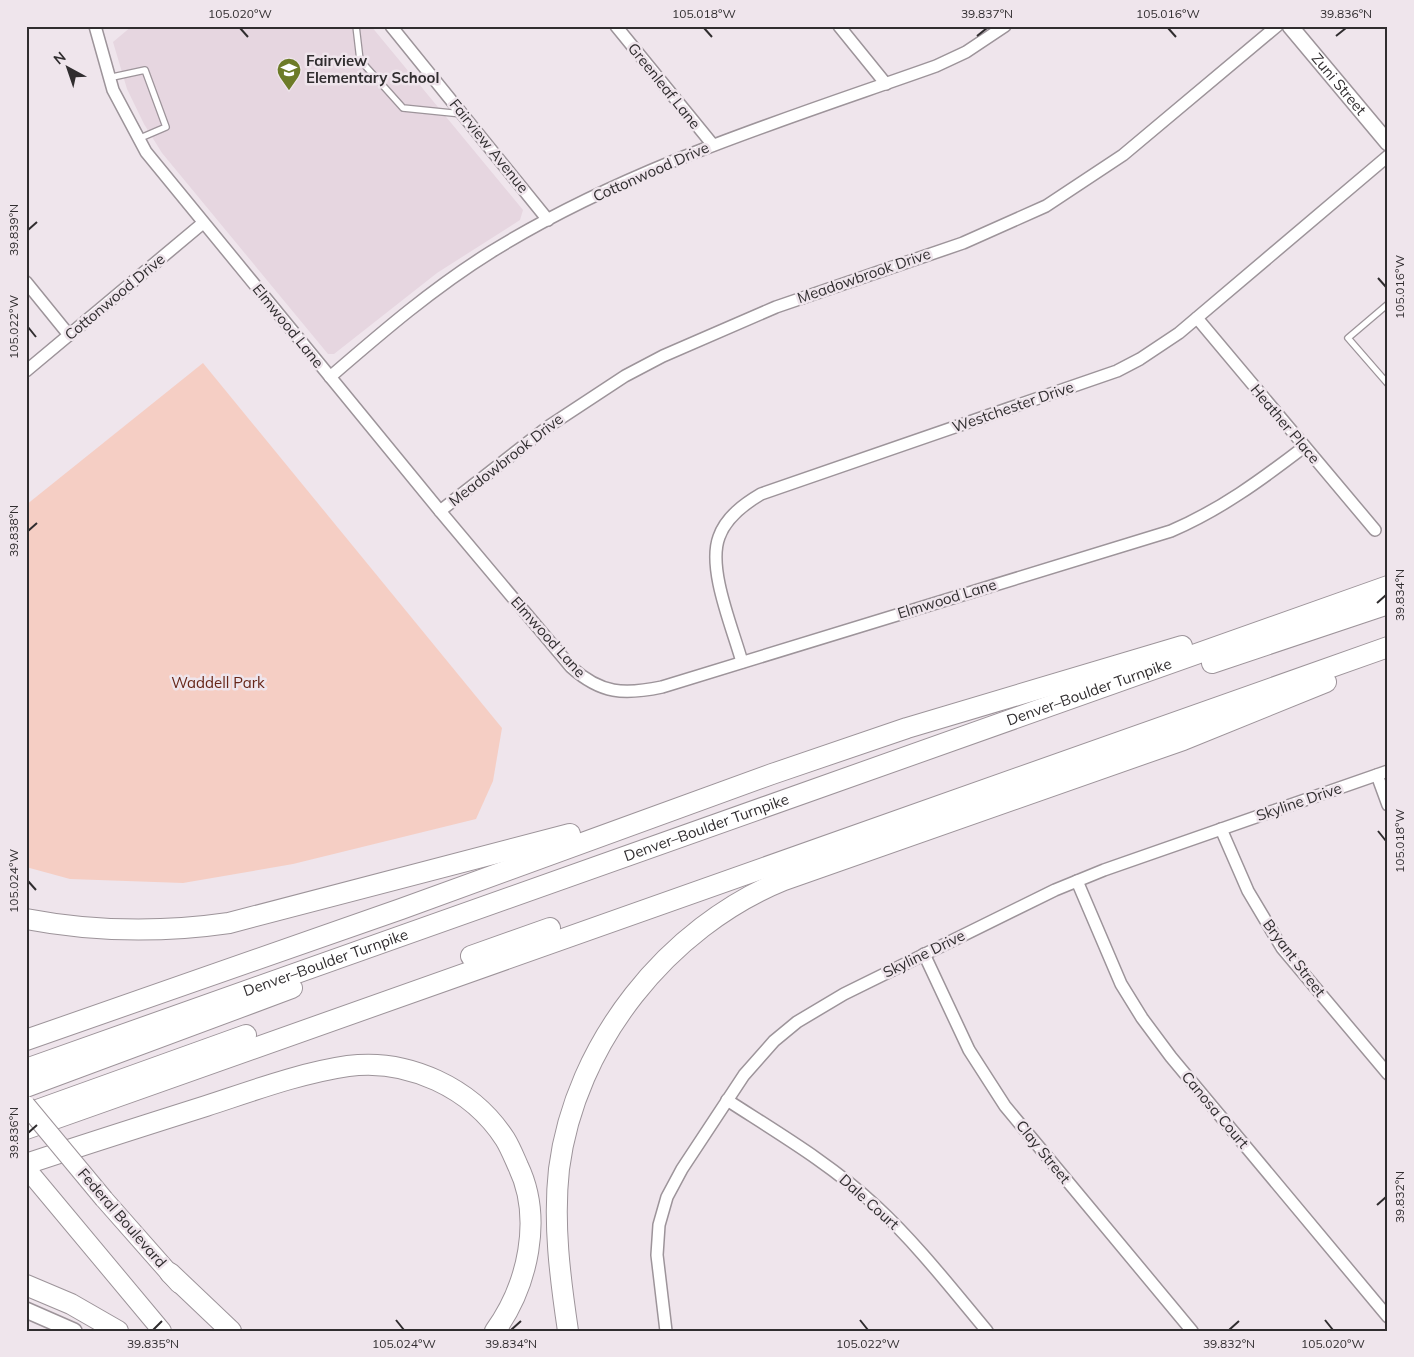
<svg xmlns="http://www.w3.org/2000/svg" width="1414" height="1357" font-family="Mulish,sans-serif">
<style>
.built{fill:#e6d6e0}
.green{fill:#f5cec4}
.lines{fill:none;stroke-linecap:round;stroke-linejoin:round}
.lane-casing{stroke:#9d949a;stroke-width:8}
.street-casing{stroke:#9d949a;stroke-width:14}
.secondary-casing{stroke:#9d949a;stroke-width:18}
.primary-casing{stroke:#9d949a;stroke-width:20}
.highway-casing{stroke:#9d949a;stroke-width:22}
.lane{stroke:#fff;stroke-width:5.5}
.street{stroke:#fff;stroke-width:11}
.secondary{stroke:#fff;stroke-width:15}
.primary{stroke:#fff;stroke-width:18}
.highway{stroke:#fff;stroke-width:20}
.primary-bridge-casing{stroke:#9d949a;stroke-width:20;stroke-linecap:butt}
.primary-bridge{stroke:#fff;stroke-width:18}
.ticks{fill:none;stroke:#302d2f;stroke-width:2}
.labels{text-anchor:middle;stroke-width:5;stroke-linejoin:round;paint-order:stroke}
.poi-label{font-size:15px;font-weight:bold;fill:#302d2f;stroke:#efe5ec;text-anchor:start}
.street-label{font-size:15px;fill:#302d2f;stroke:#efe5ec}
.park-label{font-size:15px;fill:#662618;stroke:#efe5ec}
.neatline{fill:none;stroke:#302d2f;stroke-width:2}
.ticks-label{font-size:12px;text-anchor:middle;fill:#302d2f}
</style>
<rect width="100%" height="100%" fill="#efe5ec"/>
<polygon class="built" points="132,26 371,26 523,210 520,220 437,273 334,354 328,354 162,153 144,124 127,89 113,42"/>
<polygon class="green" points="203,363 502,728 493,781 476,819 293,864 183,883 70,879 26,867 26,505"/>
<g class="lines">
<defs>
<g id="lane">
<polyline points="356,26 360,60 403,108 462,114"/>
<polyline points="108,78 145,70 166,127 138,139"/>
<polyline points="1388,304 1348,338 1388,384"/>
</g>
<g id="street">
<path d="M95,26L113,90L146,152L440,511L571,667C601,694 624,695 662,687L1171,531C1220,510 1261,480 1304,447"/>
<polyline points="391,26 548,220"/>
<polyline points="616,26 713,145"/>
<polyline points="839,26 886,84"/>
<polyline points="26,282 69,335"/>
<polyline points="1197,318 1375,530"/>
<polyline points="26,371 203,223"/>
<path d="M330,377C381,333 433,288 491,252C628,167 784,120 936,66L966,52L1005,26"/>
<polyline points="440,511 549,426 625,376 663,356 776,307 963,243 1046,206 1123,155 1277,26"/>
<path d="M742,662C733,629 707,569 719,537C726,517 744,504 761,494L1117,371L1140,359L1179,333L1388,156"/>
<polyline points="1377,775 1388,805"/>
<polyline points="1221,829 1248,891 1282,948 1388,1074"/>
<polyline points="1077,881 1121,984 1142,1018 1171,1057 1388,1317"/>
<polyline points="924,954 969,1050 1005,1106 1192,1331"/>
<path d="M727,1100C778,1133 831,1164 876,1206C917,1244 951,1288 987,1331"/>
<polyline points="666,1331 657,1255 659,1225 667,1197 682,1169 744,1075 774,1041 797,1022 844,994 1055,890 1104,870 1388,771"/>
</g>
<g id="secondary">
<path id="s1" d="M1290,26L1388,143"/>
<polyline points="26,1310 74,1331"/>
</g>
<g id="primary">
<polyline points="26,1168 162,1331"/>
<polyline points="104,1199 179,1284"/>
</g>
<g id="highway">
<polyline points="1212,663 1388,604"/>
<path d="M26,919C94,932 160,933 229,923L570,834"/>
<polyline points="471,956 550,928"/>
<polyline points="26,1040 401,909 772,774 907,728 1182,646"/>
<path id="s2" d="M26,1069L1388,586"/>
<polyline points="26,1087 292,988"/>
<polyline points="26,1114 246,1035"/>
<polyline points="26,1129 1388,647"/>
<path d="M26,1164C86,1144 146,1125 206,1106C252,1091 300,1073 348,1066C408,1058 472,1088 505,1139C510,1147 514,1157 518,1166C543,1218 528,1285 495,1331"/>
<polyline points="170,1273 231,1331"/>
<polyline points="26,1285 71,1304 118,1331"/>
<path d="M568,1331C560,1277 553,1223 559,1169C575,1043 668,927 784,880L1183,740L1326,682"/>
</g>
</defs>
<use href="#lane" class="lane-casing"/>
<use href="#street" class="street-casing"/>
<use href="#secondary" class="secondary-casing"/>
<use href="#primary" class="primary-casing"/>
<use href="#highway" class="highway-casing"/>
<use href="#lane" class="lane"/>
<use href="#street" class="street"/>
<use href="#secondary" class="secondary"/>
<use href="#primary" class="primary"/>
<use href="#highway" class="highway"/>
<defs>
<polyline id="primary-bridge" points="26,1105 104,1199"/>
</defs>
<use href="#primary-bridge" class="primary-bridge-casing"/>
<use href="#primary-bridge" class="primary-bridge"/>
</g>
<path class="ticks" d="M240,28L248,37M704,28L712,37M1168,28L1176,37M977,36L987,28M1336,36L1346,28M28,230L37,222M1378,278L1386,287M28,327L36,337M28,531L37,523M1377,603L1386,595M1378,831L1386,841M28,881L36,890M28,1133L37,1125M1377,1205L1386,1197M396,1320L404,1330M860,1320L868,1330M1325,1320L1333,1330M153,1330L162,1321M511,1330L521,1321M1229,1330L1239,1321"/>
<defs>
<symbol id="school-pin" viewBox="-11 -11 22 30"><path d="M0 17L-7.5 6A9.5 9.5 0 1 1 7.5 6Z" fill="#6d7b28" stroke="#efe5ec"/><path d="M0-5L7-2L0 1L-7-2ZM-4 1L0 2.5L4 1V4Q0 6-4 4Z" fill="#fff"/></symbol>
</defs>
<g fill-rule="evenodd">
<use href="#school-pin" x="275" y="56" width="28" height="38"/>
</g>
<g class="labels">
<g class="poi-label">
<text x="306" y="66">Fairview<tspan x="306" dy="17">Elementary School</tspan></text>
</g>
<g class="street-label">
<text dy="5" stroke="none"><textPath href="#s1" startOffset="76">Zuni Street</textPath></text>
<text transform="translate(664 86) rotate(51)" y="5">Greenleaf Lane</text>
<text transform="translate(489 146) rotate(51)" y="5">Fairview Avenue</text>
<text transform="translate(651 172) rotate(-24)" y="5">Cottonwood Drive</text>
<text transform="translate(864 276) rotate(-19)" y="5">Meadowbrook Drive</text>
<text transform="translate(115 297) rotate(-40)" y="5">Cottonwood Drive</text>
<text transform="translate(288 326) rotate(51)" y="5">Elmwood Lane</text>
<text transform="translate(1013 407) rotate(-19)" y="5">Westchester Drive</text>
<text transform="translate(1285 424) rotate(50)" y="5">Heather Place</text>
<text transform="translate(506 460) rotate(-38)" y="5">Meadowbrook Drive</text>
<text transform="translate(947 599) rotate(-17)" y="5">Elmwood Lane</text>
<text transform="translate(548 637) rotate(48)" y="5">Elmwood Lane</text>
<text dy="5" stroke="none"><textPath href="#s2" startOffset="1128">Denver–Boulder Turnpike</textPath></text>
<text transform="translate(1299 802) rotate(-19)" y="5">Skyline Drive</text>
<text dy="5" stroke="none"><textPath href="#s2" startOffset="722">Denver–Boulder Turnpike</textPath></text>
<text transform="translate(924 954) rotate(-26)" y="5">Skyline Drive</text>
<text transform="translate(1294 958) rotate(53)" y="5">Bryant Street</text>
<text dy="5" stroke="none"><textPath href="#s2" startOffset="318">Denver–Boulder Turnpike</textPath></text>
<text transform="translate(1215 1110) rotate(50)" y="5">Canosa Court</text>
<text transform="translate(1043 1152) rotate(51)" y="5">Clay Street</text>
<text transform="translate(869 1202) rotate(42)" y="5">Dale Court</text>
<text transform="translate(122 1218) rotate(49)" y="5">Federal Boulevard</text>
</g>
<g class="park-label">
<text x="218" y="688">Waddell Park</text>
</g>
</g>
<rect width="1414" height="1357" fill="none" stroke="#efe5ec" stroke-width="55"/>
<g transform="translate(68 68) rotate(320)" stroke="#efe5ec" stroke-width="4" paint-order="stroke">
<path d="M0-4L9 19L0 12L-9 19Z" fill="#302d2f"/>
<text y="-8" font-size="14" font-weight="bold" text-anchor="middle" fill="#302d2f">N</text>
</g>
<rect x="28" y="28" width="1358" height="1302" class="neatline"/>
<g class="ticks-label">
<text x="240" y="18">105.020°W</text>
<text x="704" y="18">105.018°W</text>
<text x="987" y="18">39.837°N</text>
<text x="1168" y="18">105.016°W</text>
<text x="1346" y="18">39.836°N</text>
<text transform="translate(14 230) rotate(-90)" y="4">39.839°N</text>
<text transform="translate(1400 287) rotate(-90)" y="4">105.016°W</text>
<text transform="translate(14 327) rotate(-90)" y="4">105.022°W</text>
<text transform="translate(14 531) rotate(-90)" y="4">39.838°N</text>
<text transform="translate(1400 595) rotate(-90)" y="4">39.834°N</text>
<text transform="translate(1400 841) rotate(-90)" y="4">105.018°W</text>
<text transform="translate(14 881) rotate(-90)" y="4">105.024°W</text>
<text transform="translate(14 1133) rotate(-90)" y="4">39.836°N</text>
<text transform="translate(1400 1197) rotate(-90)" y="4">39.832°N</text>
<text x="153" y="1348">39.835°N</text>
<text x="404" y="1348">105.024°W</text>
<text x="511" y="1348">39.834°N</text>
<text x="868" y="1348">105.022°W</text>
<text x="1229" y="1348">39.832°N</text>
<text x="1333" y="1348">105.020°W</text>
</g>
</svg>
